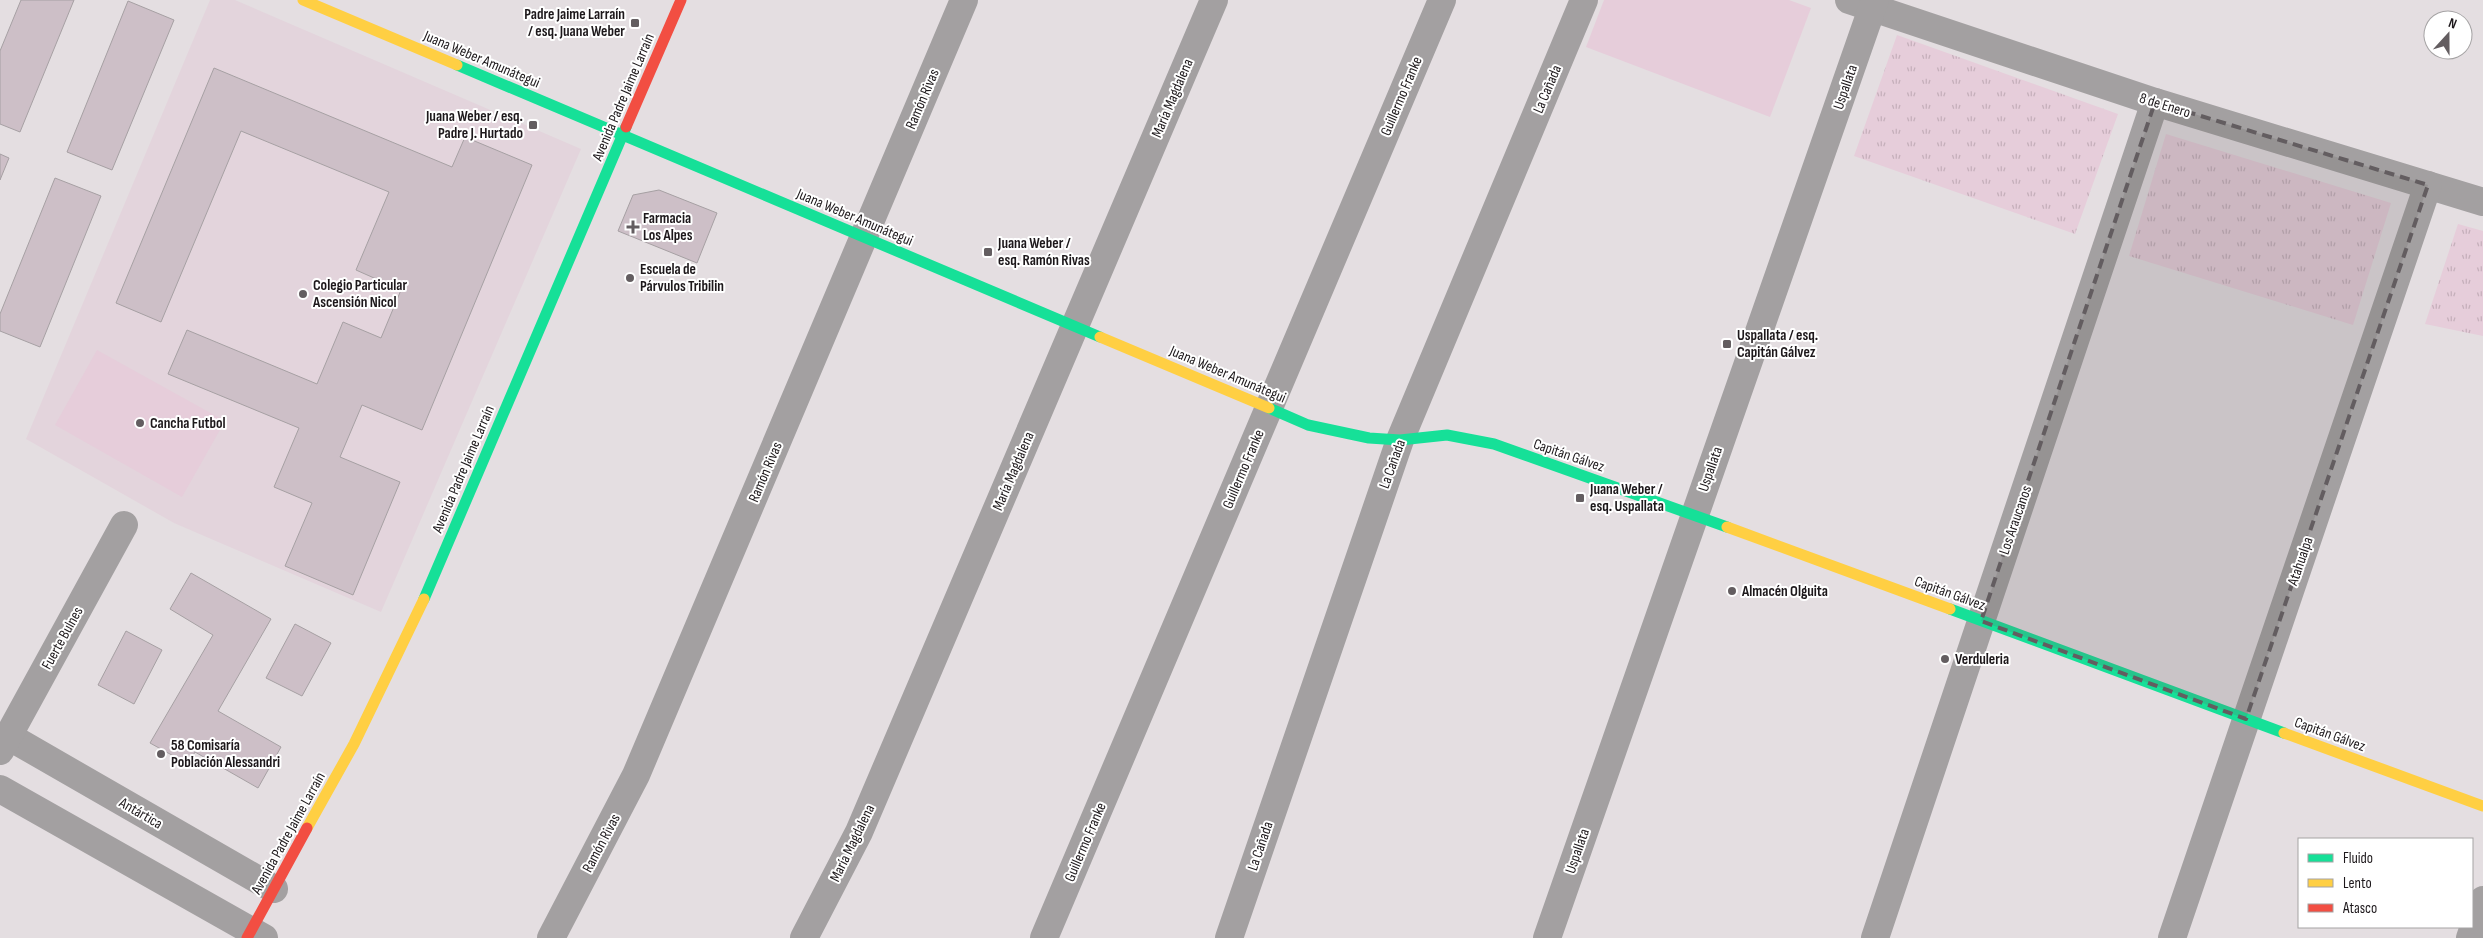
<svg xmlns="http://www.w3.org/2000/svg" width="2483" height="938" font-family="'Sofia Sans Condensed',sans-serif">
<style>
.built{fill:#e3d4dc}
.grass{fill:url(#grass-tufts)}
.garden{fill:#e6cdda}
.building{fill:#cdbfc7;stroke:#a6a0a3}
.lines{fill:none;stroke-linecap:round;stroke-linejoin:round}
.street{stroke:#a3a0a1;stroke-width:28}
.fast{stroke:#16e098;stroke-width:11}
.slow{stroke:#ffcf43;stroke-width:11}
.jam{stroke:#f24e42;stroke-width:11}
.marked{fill:#635d60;fill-opacity:0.2;stroke:#635d60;stroke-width:4;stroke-dasharray:10 6;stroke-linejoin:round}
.poi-dot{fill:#635d60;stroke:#fff;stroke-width:2}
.labels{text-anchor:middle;stroke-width:4;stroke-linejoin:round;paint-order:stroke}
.poi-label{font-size:15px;font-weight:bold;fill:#1d181b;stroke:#fff;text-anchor:start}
.street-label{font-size:15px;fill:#1d181b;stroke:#fff}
</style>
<defs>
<pattern id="grass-tufts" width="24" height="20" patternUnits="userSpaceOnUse" patternTransform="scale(1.25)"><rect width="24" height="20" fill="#e6cdda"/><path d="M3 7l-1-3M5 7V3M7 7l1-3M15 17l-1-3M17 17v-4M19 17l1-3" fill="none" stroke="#c5afba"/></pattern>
</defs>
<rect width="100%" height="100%" fill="#e4dee1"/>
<polygon class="built" points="210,0 235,0 581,149 381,612 174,523 26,439"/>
<g class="grass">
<polygon points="1897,35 2118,114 2075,234 1854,156"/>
<polygon points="2166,134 2391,203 2353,325 2129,256"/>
<polygon points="2458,224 2483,231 2483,336 2425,324"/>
</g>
<g class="garden">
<polygon points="1604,0 1789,0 1811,8 1770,117 1586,47"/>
<polygon points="97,350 225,421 182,497 55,425"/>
</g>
<g class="building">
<polygon points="21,0 74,0 20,132 0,124 0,51"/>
<polygon points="128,1 174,20 112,170 67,152"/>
<polygon points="214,68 452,167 465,137 532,165 422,430 362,405 340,457 400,482 353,595 285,566 312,503 274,487 299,428 168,374 187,330 317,384 343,322 381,338 401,290 356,270 389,192 241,131 161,322 116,303"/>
<polygon points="0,154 9,158 0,180"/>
<polygon points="55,178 101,196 40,347 0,331 0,314"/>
<polygon points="659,190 717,213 697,263 618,231 633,195"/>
<polygon points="191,573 271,619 218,711 281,747 258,788 195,752 188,764 150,743 213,635 170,609"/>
<polygon points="295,624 331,643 302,696 266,678"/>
<polygon points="126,631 162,650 134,704 98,685"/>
</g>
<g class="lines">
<g class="street">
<polyline points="1849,0 2155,102 2483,202"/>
<polyline points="8,736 274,889"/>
<polyline points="0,751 124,525"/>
<polyline points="0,789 264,938"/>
<polyline points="551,938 636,775 964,0"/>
<polyline points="804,938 859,832 1214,0"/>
<polyline points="1044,938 1442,0"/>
<polyline points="1229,938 1400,440 1584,0"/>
<polyline points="1547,938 1875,0"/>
<polyline points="1875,938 2155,102"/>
<polyline points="2172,938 2428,185"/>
<polyline points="2470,938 2483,900"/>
</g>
<g class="fast">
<polyline points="457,65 1100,337"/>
<polyline points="1269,408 1308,425 1369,438 1400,440 1447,435 1494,444 1727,527"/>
<polyline points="424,599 626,127"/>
<polyline points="1950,609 2284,733"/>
</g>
<g class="slow">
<polyline points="303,0 457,65"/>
<polyline points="1100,337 1269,408"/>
<polyline points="1727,527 1950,609"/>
<polyline points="2284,733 2483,806"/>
<polyline points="307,828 354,744 424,599"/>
</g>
<g class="jam">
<polyline points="626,127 681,0"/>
<polyline points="247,938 307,828"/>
</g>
</g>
<path class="marked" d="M2155,102L2428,185L2246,719L1981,621Z"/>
<g class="poi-dot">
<rect x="630" y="18" width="10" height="10" rx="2.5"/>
<rect x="528" y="120" width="10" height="10" rx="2.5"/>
<path d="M630.5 219.5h5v5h5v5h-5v5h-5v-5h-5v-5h5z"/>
<rect x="983" y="247" width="10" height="10" rx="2.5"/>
<circle cx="630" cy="278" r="5"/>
<circle cx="303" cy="294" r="5"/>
<rect x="1722" y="339" width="10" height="10" rx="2.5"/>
<circle cx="140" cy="423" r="5"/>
<rect x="1575" y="493" width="10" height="10" rx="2.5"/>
<circle cx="1732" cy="591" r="5"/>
<circle cx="1945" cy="659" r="5"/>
<circle cx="161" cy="754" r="5"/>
</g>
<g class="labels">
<g class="poi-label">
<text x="625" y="19" text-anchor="end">Padre Jaime Larraín<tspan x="625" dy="17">/ esq. Juana Weber</tspan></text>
<text x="523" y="121" text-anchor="end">Juana Weber / esq.<tspan x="523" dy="17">Padre J. Hurtado</tspan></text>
<text x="643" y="223">Farmacia<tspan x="643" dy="17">Los Alpes</tspan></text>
<text x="998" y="248">Juana Weber /<tspan x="998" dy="17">esq. Ramón Rivas</tspan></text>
<text x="640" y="274">Escuela de<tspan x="640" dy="17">Párvulos Tribilin</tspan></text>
<text x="313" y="290">Colegio Particular<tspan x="313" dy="17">Ascensión Nicol</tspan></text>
<text x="1737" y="340">Uspallata / esq.<tspan x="1737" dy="17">Capitán Gálvez</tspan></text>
<text x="150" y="428">Cancha Futbol</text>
<text x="1590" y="494">Juana Weber /<tspan x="1590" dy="17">esq. Uspallata</tspan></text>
<text x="1742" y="596">Almacén Olguita</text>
<text x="1955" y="664">Verduleria</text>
<text x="171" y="750">58 Comisaría<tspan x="171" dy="17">Población Alessandri</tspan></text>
</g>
<g class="street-label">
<text transform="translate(482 59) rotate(23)" y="5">Juana Weber Amunátegui</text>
<text transform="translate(1845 87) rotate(-71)" y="5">Uspallata</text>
<text transform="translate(1547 89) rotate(-67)" y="5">La Cañada</text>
<text transform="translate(1401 96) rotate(-67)" y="5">Guillermo Franke</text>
<text transform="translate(623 97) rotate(-67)" y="5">Avenida Padre Jaime Larraín</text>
<text transform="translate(1172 98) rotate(-67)" y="5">María Magdalena</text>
<text transform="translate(922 99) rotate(-67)" y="5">Ramón Rivas</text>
<text transform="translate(2165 105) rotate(17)" y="5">8 de Enero</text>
<text transform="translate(855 217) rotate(23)" y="5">Juana Weber Amunátegui</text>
<text transform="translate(1228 374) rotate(23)" y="5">Juana Weber Amunátegui</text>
<text transform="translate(1569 455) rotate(19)" y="5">Capitán Gálvez</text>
<text transform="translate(1392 464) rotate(-70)" y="5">La Cañada</text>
<text transform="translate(463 469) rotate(-67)" y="5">Avenida Padre Jaime Larraín</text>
<text transform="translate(1243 469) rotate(-67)" y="5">Guillermo Franke</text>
<text transform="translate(1710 469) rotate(-71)" y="5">Uspallata</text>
<text transform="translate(1013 471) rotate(-67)" y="5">María Magdalena</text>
<text transform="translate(765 472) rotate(-67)" y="5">Ramón Rivas</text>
<text transform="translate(2015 520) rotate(-71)" y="5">Los Araucanos</text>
<text transform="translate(2300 561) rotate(-71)" y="5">Atahualpa</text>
<text transform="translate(1950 593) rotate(20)" y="5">Capitán Gálvez</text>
<text transform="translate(62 638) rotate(-61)" y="5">Fuerte Bulnes</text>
<text transform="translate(2330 734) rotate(20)" y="5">Capitán Gálvez</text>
<text transform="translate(141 813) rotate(30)" y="5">Antártica</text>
<text transform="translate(288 833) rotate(-61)" y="5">Avenida Padre Jaime Larraín</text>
<text transform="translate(1085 842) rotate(-67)" y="5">Guillermo Franke</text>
<text transform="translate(601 843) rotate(-62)" y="5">Ramón Rivas</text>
<text transform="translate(852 843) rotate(-64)" y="5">María Magdalena</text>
<text transform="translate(1260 846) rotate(-71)" y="5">La Cañada</text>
<text transform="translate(1577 851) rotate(-71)" y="5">Uspallata</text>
</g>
</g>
<rect x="2298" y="838" width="175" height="90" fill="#ffffff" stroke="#a5a3a4"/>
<rect x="2308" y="854" width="25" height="8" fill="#16e098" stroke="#a5a3a4"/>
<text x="2343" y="863" font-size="15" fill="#1d181b">Fluido</text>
<rect x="2308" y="879" width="25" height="8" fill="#ffcf43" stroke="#a5a3a4"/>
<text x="2343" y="888" font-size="15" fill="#1d181b">Lento</text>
<rect x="2308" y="904" width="25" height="8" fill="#f24e42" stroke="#a5a3a4"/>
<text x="2343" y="913" font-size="15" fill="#1d181b">Atasco</text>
<g transform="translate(2448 35) rotate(21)"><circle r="24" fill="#ffffff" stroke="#a5a3a4"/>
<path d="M0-4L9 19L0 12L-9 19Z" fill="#635d60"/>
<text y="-8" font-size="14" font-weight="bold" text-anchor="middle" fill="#1d181b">N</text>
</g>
</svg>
